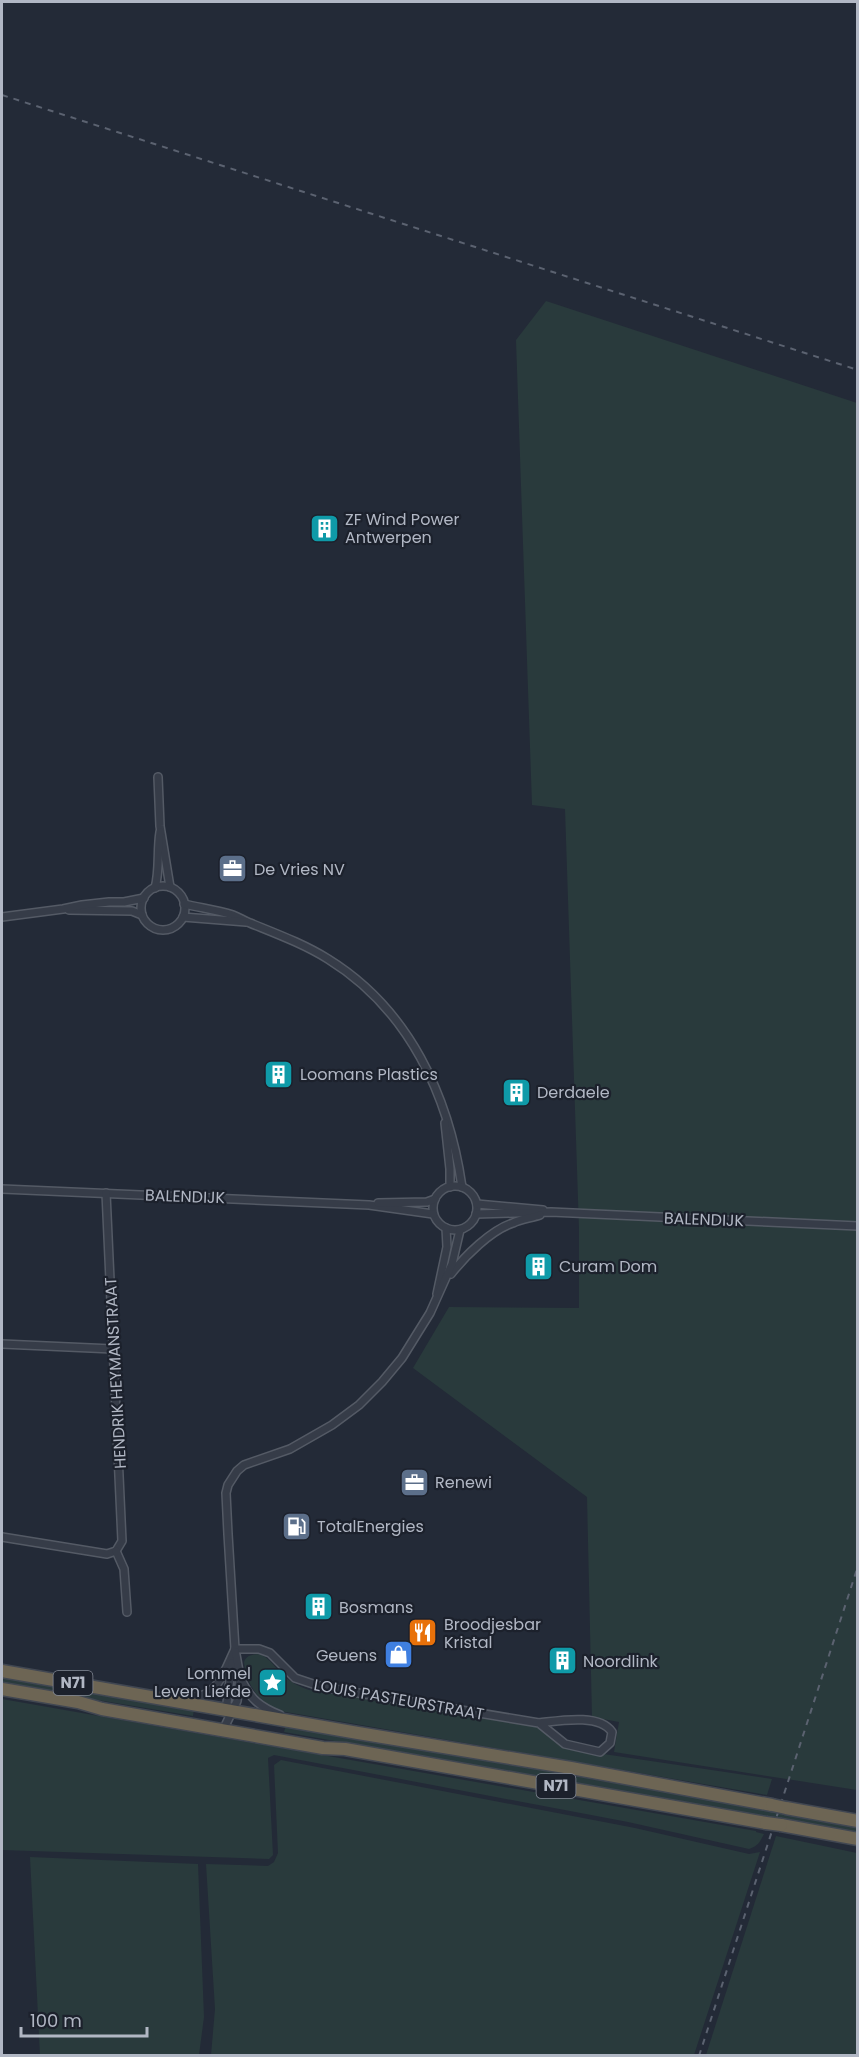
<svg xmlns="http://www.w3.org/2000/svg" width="859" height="2057" font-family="Poppins,sans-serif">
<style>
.green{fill:#293a3c}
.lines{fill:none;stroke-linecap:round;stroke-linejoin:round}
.street-casing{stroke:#545a65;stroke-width:10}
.highway-casing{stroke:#414752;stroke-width:15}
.street{stroke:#363c48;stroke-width:7}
.highway{stroke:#6d6554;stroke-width:12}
.rail{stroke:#5b6270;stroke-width:2;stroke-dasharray:6 6;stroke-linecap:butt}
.highway-bridge-casing{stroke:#414752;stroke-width:15;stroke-linecap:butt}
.highway-bridge{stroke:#6d6554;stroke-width:12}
.labels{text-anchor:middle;stroke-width:4.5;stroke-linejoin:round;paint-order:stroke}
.shield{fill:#1c212c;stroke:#848a96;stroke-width:1.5}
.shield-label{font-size:15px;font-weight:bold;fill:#b1b7c4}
.poi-label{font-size:16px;fill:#b1b7c4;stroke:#1c212c;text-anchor:start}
.street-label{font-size:16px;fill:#b1b7c4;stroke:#1c212c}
</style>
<rect width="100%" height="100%" fill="#232a37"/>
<g class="green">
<polygon points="546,301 857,403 857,1790 614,1752 619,1722 592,1717 587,1497 413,1368 449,1307 579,1308 579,1229 565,809 532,805 516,340"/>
<path d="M258,1654C269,1657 273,1665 280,1672C288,1681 298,1686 309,1690L537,1727C547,1732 553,1743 563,1748L772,1779L767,1795L280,1711C258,1701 247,1686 244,1662C247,1655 251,1655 258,1654Z"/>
<polygon points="2,1675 194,1709 193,1716 2,1684"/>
<path d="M2,1699L756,1831V1832L764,1834C760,1842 758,1846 749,1849L628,1822L274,1755L268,1758L273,1855L269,1859L2,1850Z"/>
<polygon points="286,1725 857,1826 857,1834 284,1732"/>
<polygon points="281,1760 635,1828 749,1854 760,1852 694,2055 211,2055 215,2009 206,1864 268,1866 274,1862 278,1853 274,1765"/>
<polygon points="776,1836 857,1853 857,2055 706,2055"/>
<polygon points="30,1857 198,1864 204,2017 199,2055 40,2055"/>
</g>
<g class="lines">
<defs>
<g id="street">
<polyline points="158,777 160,826 170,887"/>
<circle cx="163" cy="908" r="22"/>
<path d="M155,888C160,870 157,850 160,832"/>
<path d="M184,904C201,908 217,910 233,915C239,917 244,921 250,923C277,934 304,944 328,959C409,1009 449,1096 462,1187"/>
<polyline points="69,910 132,911 142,915"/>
<polyline points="2,917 63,909 82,905 109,902 124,902 144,898"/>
<polyline points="183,917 246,922"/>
<polyline points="445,1123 450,1169 450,1187"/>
<circle cx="455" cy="1208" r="22"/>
<polyline points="2,1189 369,1205 433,1214"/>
<polyline points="378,1203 427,1202 435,1199"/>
<polyline points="477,1204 543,1210"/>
<polyline points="476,1214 551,1212 858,1226"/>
<path d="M451,1274C465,1256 491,1230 513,1223C521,1219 531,1218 540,1215"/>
<polyline points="437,1294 447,1247 446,1228"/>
<polyline points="2,1344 113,1349"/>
<polyline points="2,1537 107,1554 116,1551 122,1541 106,1193"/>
<polyline points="116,1551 124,1569 127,1612"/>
<path d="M235,1649H259L270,1653L295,1678L322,1687L539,1723C558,1721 599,1713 612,1732L610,1743L600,1752L565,1744L539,1723"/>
<path d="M241,1679C250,1699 260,1707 280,1715"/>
<path d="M165,1695C174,1694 181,1697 189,1697C218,1699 225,1669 235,1649"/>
<polyline points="226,1711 232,1663"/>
<polyline points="226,1724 237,1701 240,1677 235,1649 228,1534 226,1493 228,1485 237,1471 244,1465 290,1449 332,1425 359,1405 382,1382 402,1358 430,1313 452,1264 460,1230"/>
</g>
<g id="highway">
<polyline points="2,1671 358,1733 571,1768 772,1805"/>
<polyline points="2,1689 78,1702 102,1709 323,1748 345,1749 766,1823"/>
<polyline points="786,1808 858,1821"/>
<polyline points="781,1825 858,1839"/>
</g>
</defs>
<use href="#street" class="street-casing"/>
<use href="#highway" class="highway-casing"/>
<use href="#street" class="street"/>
<use href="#highway" class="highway"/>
<g class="rail">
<polyline points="2,95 858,370"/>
<polyline points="699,2056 858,1566"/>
</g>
<defs>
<g id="highway-bridge">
<polyline points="772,1805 786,1808"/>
<polyline points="766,1823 781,1825"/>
</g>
</defs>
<use href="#highway-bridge" class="highway-bridge-casing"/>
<use href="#highway-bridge" class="highway-bridge"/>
</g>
<defs>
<symbol id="building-square" viewBox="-11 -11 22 22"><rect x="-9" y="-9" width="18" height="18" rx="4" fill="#0f9aa8" stroke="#1c212c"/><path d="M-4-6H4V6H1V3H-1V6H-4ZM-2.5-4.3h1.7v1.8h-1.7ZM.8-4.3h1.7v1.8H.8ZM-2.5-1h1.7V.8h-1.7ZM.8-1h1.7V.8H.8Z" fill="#fff"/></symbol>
<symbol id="office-square" viewBox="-11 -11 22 22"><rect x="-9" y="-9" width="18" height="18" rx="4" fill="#5c6f8a" stroke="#1c212c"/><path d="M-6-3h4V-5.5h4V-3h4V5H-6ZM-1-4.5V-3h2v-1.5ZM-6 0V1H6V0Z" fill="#fff"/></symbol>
<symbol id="fuel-square" viewBox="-11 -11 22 22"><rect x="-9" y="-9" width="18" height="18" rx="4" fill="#5c6f8a" stroke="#1c212c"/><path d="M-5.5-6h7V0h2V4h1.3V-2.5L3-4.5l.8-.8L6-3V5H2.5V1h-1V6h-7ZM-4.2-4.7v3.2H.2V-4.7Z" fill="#fff"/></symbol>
<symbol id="restaurant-square" viewBox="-11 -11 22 22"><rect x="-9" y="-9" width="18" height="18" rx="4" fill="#e8710a" stroke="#1c212c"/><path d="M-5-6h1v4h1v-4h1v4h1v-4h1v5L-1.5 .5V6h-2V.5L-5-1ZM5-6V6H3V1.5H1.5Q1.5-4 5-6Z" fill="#fff"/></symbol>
<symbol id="shop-square" viewBox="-11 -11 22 22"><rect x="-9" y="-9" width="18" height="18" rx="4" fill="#3f7fe0" stroke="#1c212c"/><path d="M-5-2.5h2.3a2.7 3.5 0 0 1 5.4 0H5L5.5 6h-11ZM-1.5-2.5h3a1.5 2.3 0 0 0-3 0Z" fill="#fff"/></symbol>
<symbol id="sight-square" viewBox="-11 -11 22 22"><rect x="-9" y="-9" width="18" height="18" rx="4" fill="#0f9aa8" stroke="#1c212c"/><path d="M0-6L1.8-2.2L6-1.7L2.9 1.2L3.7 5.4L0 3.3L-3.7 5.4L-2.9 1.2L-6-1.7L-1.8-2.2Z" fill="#fff"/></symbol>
</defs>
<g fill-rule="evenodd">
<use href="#building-square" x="308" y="512" width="33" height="33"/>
<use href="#office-square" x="216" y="852" width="33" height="33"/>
<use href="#building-square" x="262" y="1058" width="33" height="33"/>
<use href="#building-square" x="500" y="1076" width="33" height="33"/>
<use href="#building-square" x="522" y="1250" width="33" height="33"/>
<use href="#office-square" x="398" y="1466" width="33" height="33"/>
<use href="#fuel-square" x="280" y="1510" width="33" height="33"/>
<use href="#building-square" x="302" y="1590" width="33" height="33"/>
<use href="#restaurant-square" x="406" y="1616" width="33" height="33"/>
<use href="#shop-square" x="382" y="1638" width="33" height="33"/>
<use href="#building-square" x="546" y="1644" width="33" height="33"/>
<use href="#sight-square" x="256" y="1666" width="33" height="33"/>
</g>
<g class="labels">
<g class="shield">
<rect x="53.5" y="1671" width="39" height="24" rx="4.5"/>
<rect x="536.5" y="1774" width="39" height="24" rx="4.5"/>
</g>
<g class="shield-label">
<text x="73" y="1688">N71</text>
<text x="556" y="1791">N71</text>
</g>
<g class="poi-label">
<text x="345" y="525">ZF Wind Power<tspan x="345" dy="18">Antwerpen</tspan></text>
<text x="254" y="875">De Vries NV</text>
<text x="300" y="1080">Loomans Plastics</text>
<text x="537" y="1098">Derdaele</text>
<text x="559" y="1272">Curam Dom</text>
<text x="435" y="1488">Renewi</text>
<text x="317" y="1532">TotalEnergies</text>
<text x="339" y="1613">Bosmans</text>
<text x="444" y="1630">Broodjesbar<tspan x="444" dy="18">Kristal</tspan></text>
<text x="377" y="1661" text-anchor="end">Geuens</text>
<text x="583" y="1667">Noordlink</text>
<text x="251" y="1679" text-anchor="end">Lommel<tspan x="251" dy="18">Leven Liefde</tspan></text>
</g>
<g class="street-label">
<text transform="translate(185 1196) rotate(2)" y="6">BALENDIJK</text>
<text transform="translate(704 1219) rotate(2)" y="6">BALENDIJK</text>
<text transform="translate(115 1373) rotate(-93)" y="6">HENDRIK HEYMANSTRAAT</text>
<text transform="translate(399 1699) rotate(10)" y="6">LOUIS PASTEURSTRAAT</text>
</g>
</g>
<rect width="859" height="2057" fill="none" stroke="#b1b7c4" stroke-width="6"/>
<path d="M21 2027v9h126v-9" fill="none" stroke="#b1b7c4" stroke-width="3"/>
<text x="30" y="2027" font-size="18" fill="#b1b7c4" stroke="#1c212c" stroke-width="4.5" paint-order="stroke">100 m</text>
</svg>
